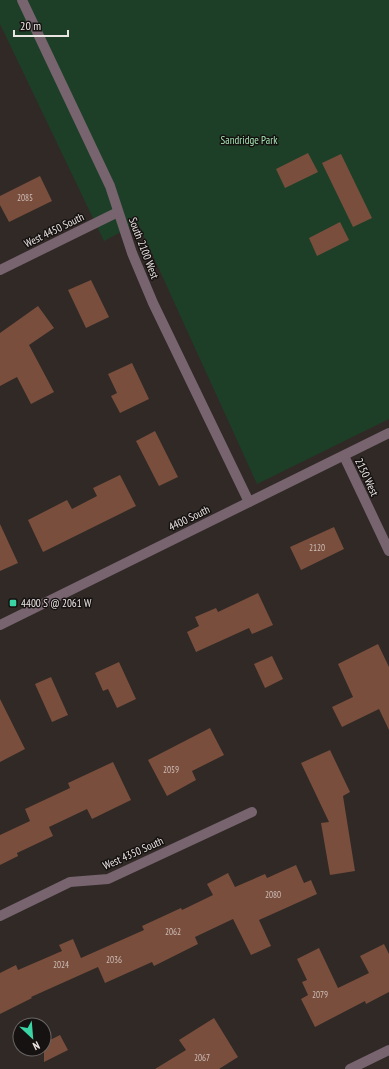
<svg xmlns="http://www.w3.org/2000/svg" width="389" height="1069" font-family="'PT Sans Narrow',sans-serif">
<style>
.green{fill:#1e3f27}
.building{fill:#794e3d}
.lines{fill:none;stroke-linecap:round;stroke-linejoin:round}
.minor{stroke:#77646f;stroke-width:10}
.tertiary{stroke:#77646f;stroke-width:10}
.poi-dot{fill:#3ad4a5;stroke:#161211;stroke-width:1.5}
.labels{text-anchor:middle;stroke-width:3;stroke-linejoin:round;paint-order:stroke}
.number-label{font-size:9px;fill:#cebfba}
.park-label{font-size:11px;fill:#a3e3b2;stroke:#161211}
.street-label{font-size:11px;fill:#eae5e3;stroke:#161211}
.poi-label{font-size:11px;fill:#eae5e3;stroke:#161211;text-anchor:start}
</style>
<rect width="100%" height="100%" fill="#302926"/>
<polygon class="green" points="0,0 389,0 389,419 257,484 138,223 104,241 0,24"/>
<g class="building">
<polygon points="308,153 318,172 285,188 276,169"/>
<polygon points="341,154 372,218 353,227 322,163"/>
<polygon points="40,176 52,201 9,222 0,205 0,196"/>
<polygon points="340,222 349,240 317,256 309,238"/>
<polygon points="91,280 109,317 86,328 68,290"/>
<polygon points="38,306 54,328 29,345 54,392 31,404 17,377 0,386 0,333"/>
<polygon points="132,363 149,399 120,413 111,396 117,393 108,374"/>
<polygon points="155,431 178,477 159,486 136,441"/>
<polygon points="120,475 136,506 43,552 28,520 67,500 72,509 97,496 93,488"/>
<polygon points="0,524 18,563 0,571"/>
<polygon points="334,527 344,549 301,570 290,547"/>
<polygon points="258,593 273,625 252,634 249,628 196,652 187,632 199,626 195,617 216,608 218,612"/>
<polygon points="378,644 389,667 389,730 379,709 342,727 332,707 353,697 338,664"/>
<polygon points="272,656 283,679 265,688 254,664"/>
<polygon points="119,662 136,699 117,708 108,689 103,691 95,673"/>
<polygon points="51,677 68,715 52,722 35,684"/>
<polygon points="0,699 25,749 0,762"/>
<polygon points="210,728 224,755 192,771 196,780 167,796 148,760"/>
<polygon points="330,750 350,792 343,796 355,871 330,875 321,823 329,822 301,763"/>
<polygon points="113,762 131,800 92,819 87,809 49,827 53,836 17,853 18,856 0,865 0,835 30,821 25,809 70,788 68,783"/>
<polygon points="296,865 304,883 311,880 317,894 259,920 271,946 251,955 233,919 195,937 198,944 154,966 152,962 105,983 98,967 31,997 32,998 0,1014 0,973 16,965 18,970 62,951 59,945 73,939 81,958 144,930 142,926 181,908 182,910 213,895 207,884 228,873 235,887 265,874 267,878"/>
<polygon points="384,944 389,954 389,992 366,1004 365,1001 315,1027 301,999 308,995 302,982 307,980 297,959 319,948 338,988 369,973 360,956"/>
<polygon points="214,1018 238,1057 219,1069 155,1069 186,1050 179,1040"/>
<polygon points="60,1035 68,1050 44,1062 44,1043"/>
</g>
<g class="lines">
<g class="minor">
<polyline points="22,0 110,186 132,253 153,303 249,502"/>
<polyline points="0,270 118,212"/>
<polyline points="344,456 389,551"/>
<polyline points="0,916 70,882 108,879 252,812"/>
<polyline points="350,1069 389,1050"/>
</g>
<polyline class="tertiary" points="0,625 389,433"/>
</g>
<rect class="poi-dot" x="9" y="599" width="8" height="8" rx="2"/>
<g class="labels">
<g class="number-label">
<text x="25" y="201">2085</text>
<text x="317" y="551">2120</text>
<text x="171" y="773">2059</text>
<text x="273" y="898">2080</text>
<text x="173" y="935">2062</text>
<text x="114" y="963">2036</text>
<text x="61" y="968">2024</text>
<text x="320" y="998">2079</text>
<text x="202" y="1061">2067</text>
</g>
<g class="park-label">
<text x="249" y="144">Sandridge Park</text>
</g>
<g class="street-label">
<text transform="translate(54 230) rotate(-26)" y="4">West 4450 South</text>
<text transform="translate(144 248) rotate(69)" y="4">South 2100 West</text>
<text transform="translate(367 477) rotate(65)" y="4">2150 West</text>
<text transform="translate(189 518) rotate(-26)" y="4">4400 South</text>
<text transform="translate(133 853) rotate(-24)" y="4">West 4350 South</text>
</g>
<g class="poi-label">
<text x="21" y="607">4400 S @ 2061 W</text>
</g>
</g>
<g transform="translate(32 1037) rotate(154)"><circle r="19" fill="#161211" stroke="#6b6665"/>
<path d="M0-3L7 15L0 10L-7 15Z" fill="#3ad4a5"/>
<text y="-6" font-size="11" font-weight="bold" text-anchor="middle" fill="#eae5e3">N</text>
</g>
<path d="M14 30v6h54v-6" fill="none" stroke="#eae5e3" stroke-width="2"/>
<text x="20" y="30" font-size="12" fill="#eae5e3" stroke="#161211" stroke-width="3" paint-order="stroke">20 m</text>
</svg>
